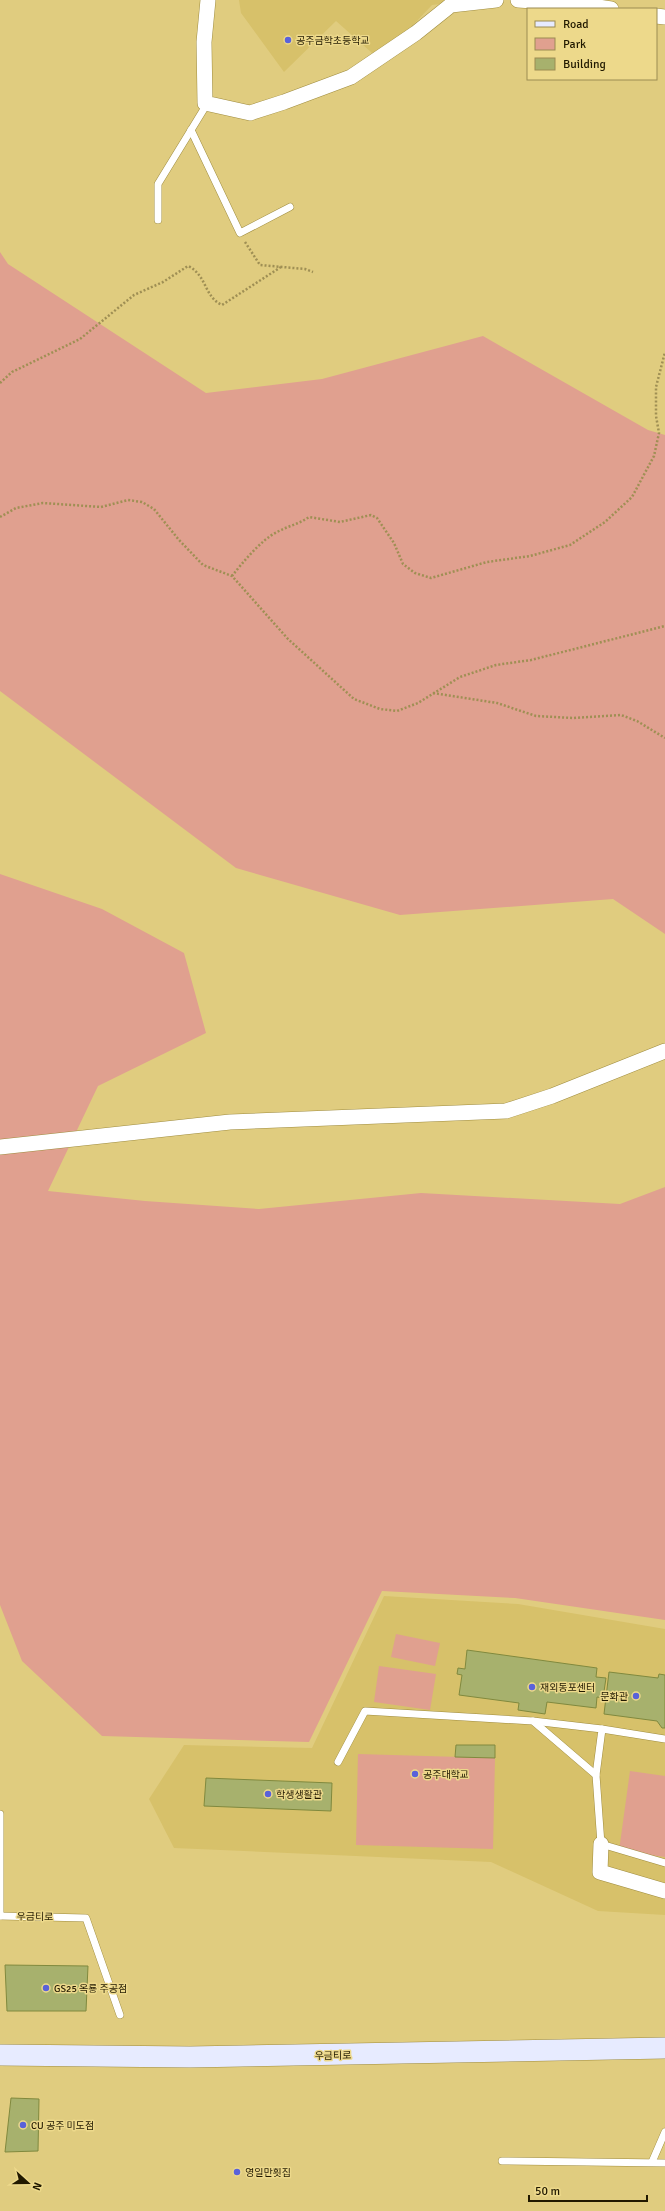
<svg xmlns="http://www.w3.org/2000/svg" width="665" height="2211" font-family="Signika,'Noto Sans KR',sans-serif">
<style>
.built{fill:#d7c16a}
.green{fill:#e0a08f}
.building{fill:#a7b16d;stroke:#80893e}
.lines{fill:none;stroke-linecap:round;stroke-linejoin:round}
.service-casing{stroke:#9f8c3e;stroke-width:8}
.minor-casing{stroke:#9f8c3e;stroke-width:16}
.secondary-casing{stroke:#9f8c3e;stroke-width:22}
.path{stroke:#9f8f54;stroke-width:2.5;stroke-dasharray:2 2;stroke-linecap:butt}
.service{stroke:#fff;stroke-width:7}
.minor{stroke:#fff;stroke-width:15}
.secondary{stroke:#e7ebff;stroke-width:21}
.poi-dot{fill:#5962da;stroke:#edd98b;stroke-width:1.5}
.labels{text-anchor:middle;stroke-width:3;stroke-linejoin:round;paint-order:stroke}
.poi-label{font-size:10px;fill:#211900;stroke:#edd98b;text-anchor:start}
.street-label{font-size:10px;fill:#211900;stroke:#edd98b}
</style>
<rect width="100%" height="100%" fill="#e0cc7f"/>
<g class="built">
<polygon points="239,0 474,0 432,5 380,60 336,21 284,72 241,13"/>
<polygon points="384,1596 518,1604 665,1629 665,1915 598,1911 491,1862 174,1848 149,1799 184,1745 312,1748"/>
</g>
<g class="green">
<polygon points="0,252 8,264 206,393 322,379 483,336 648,430 665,435 665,934 613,899 400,915 236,868 0,691"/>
<polygon points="0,874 102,909 184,953 206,1033 98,1086 48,1191 145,1201 259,1209 421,1193 620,1204 665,1187 665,1620 515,1598 382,1591 309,1742 102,1736 22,1661 0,1605"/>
<polygon points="396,1634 440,1643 435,1666 391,1657"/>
<polygon points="379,1666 436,1674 430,1710 374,1702"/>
<polygon points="358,1754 495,1758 493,1849 356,1845"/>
<polygon points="630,1771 665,1776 665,1857 619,1851"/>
</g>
<g class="building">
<polygon points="467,1650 597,1668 596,1677 606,1678 603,1698 597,1697 596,1708 547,1702 545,1714 518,1710 519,1703 459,1695 462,1675 457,1674 458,1668 465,1669"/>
<polygon points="609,1672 658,1678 659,1674 665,1675 665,1728 662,1728 657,1721 604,1714"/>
<polygon points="456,1745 495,1745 495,1758 455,1757"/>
<polygon points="206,1778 332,1783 331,1811 204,1806"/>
<polygon points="5,1965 88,1966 86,2011 7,2011"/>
<polygon points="11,2098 39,2099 38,2151 5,2152"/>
</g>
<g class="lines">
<defs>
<g id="service">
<polyline points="191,130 240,233 290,207"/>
<polyline points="158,220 158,184 207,104"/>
<polyline points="533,1721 602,1729 596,1775"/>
<polyline points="602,1729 665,1739"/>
<polyline points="338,1762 365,1711 533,1721 596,1775 601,1844 665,1863"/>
<polyline points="0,1814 0,1916"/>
<polyline points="0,1916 86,1918 120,2015"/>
<polyline points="502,2161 665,2163"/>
<polyline points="652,2162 665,2132"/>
</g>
<g id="minor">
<polyline points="208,0 204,42 205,103 250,113 284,102 351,77 416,33 451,5 496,0"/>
<polyline points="518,0 580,4 611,9"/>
<polyline points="656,16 665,17"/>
<polyline points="0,1147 230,1122 506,1111 552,1096 665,1051"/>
<polyline points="601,1844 600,1872 665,1891"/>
</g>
<polyline id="secondary" points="0,2055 190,2057 665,2048"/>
</defs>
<use href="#service" class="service-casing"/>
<use href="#minor" class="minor-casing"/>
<use href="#secondary" class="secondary-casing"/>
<g class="path">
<polyline points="245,242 260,265 305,269 313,272"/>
<path d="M0,383L12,372L80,339L134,295L163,282L188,266C207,275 204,297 222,305L281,267"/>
<polyline points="0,517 16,508 43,503 101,507 128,500 142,502 154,509 179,540 203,565 232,576 288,639 354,699 380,709 397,711 418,703 460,677 496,665 531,660 665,626"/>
<path d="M232,576C243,562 261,540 277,532C288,526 299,524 309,517L340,522L371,515L377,518L394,543L403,564L415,573L431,578L487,562L530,556L570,545L605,522L632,497L654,456L659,433L656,416V387L665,352"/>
<polyline points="433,693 497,703 536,716 573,718 621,715 637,721 665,738"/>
</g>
<use href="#service" class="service"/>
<use href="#minor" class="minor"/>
<use href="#secondary" class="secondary"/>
</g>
<g class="poi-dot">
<circle cx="288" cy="40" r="4"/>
<circle cx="532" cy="1687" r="4"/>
<circle cx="636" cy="1696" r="4"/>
<circle cx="415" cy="1774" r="4"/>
<circle cx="268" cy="1794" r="4"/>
<circle cx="46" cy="1988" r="4"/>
<circle cx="23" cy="2125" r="4"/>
<circle cx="237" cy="2172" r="4"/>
</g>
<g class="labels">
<g class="poi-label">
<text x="296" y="44">공주금학초등학교</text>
<text x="540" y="1691">재외동포센터</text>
<text x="628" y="1700" text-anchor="end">문화관</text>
<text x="423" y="1778">공주대학교</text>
<text x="276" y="1798">학생생활관</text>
<text x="54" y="1992">GS25 옥룡 주공점</text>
<text x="31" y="2129">CU 공주 미도점</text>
<text x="245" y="2176">영일만횟집</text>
</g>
<g class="street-label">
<text transform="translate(35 1916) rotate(1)" y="4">우금티로</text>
<text transform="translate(333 2055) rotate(-1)" y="4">우금티로</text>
</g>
</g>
<rect x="527" y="8" width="130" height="72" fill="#edd98b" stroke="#9b8c53"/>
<rect x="535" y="21" width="20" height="6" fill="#e7ebff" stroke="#9b8c53"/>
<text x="563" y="28" font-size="12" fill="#211900">Road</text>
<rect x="535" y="38" width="20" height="12" fill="#e0a08f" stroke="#9b8c53"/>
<text x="563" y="48" font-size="12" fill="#211900">Park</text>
<rect x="535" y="58" width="20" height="12" fill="#a7b16d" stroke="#9b8c53"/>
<text x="563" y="68" font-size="12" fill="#211900">Building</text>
<g transform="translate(28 2183) rotate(111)" stroke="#edd98b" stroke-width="3" paint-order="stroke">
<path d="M0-3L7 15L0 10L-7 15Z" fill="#211900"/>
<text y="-6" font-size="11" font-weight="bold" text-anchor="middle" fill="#211900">N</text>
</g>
<path d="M529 2195v6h118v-6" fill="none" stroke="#211900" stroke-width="2"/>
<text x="535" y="2195" font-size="12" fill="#211900" stroke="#edd98b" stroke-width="3" paint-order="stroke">50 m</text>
</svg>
